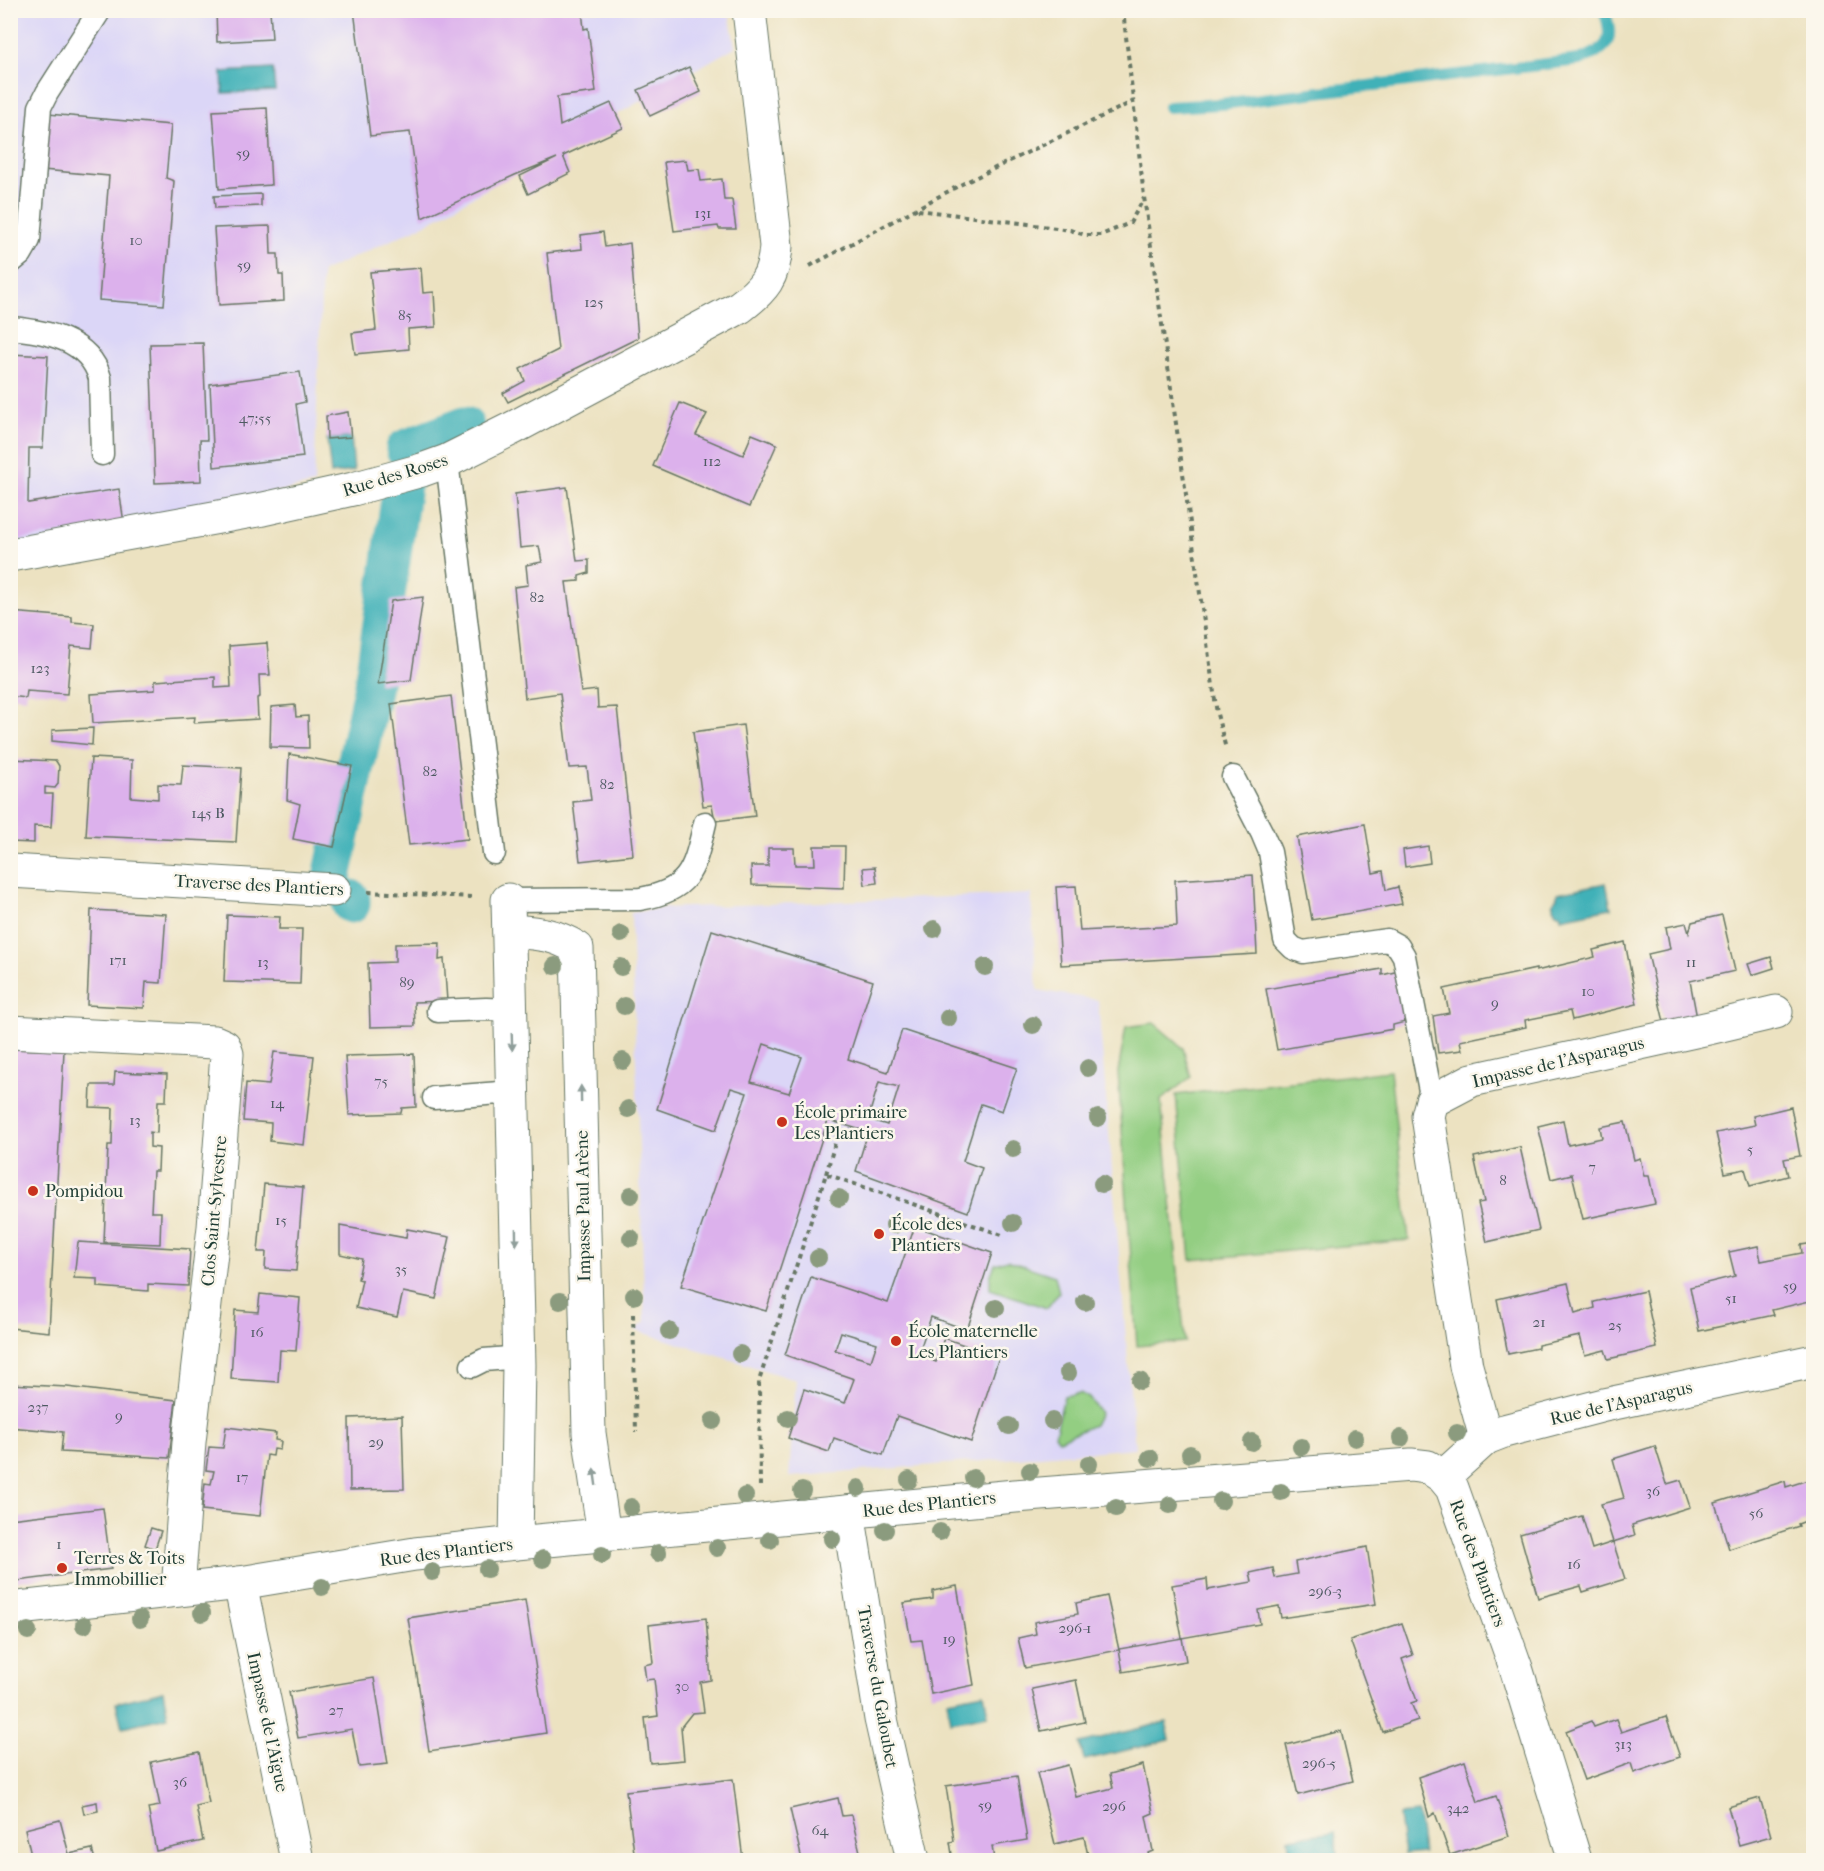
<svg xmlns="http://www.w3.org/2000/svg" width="1824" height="1871" font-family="'IM FELL French Canon',serif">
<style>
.built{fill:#dbd6f7}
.green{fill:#93ce82;stroke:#59865b;stroke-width:1.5}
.water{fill:#40b1b8;stroke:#307776;stroke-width:1.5}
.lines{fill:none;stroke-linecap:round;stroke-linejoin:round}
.stream{stroke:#40b1b8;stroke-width:12}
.canal{stroke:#40b1b8;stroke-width:39}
.building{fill:#dcb1ec;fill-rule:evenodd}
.lane-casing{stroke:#677765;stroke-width:25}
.street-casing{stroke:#677765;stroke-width:35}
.secondary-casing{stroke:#677765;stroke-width:35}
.path{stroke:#677765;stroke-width:4;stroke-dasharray:4.5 4.5;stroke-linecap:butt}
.lane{stroke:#fff;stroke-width:22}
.street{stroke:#fff;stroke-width:33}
.secondary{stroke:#fff;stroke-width:33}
.tree{fill:#8b9b7e}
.oneway{fill:#8f9e9a}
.poi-dot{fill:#c8321e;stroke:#fbf7ec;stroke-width:2}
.labels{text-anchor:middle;stroke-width:5;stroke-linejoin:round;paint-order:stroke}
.number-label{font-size:15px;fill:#4e5a62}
.street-label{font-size:18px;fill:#1f3d34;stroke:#fbf7ec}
.poi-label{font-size:18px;fill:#1f3d34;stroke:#fbf7ec;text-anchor:start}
</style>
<rect width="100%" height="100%" fill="#fbf7ec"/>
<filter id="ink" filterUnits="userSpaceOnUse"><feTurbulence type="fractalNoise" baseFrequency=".0167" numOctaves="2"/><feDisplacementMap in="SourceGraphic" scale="12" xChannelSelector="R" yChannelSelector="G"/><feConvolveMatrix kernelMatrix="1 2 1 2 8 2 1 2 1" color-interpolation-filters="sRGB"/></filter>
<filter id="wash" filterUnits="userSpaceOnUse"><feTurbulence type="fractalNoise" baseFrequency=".008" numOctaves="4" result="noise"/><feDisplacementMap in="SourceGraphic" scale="24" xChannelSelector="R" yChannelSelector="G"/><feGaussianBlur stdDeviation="1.35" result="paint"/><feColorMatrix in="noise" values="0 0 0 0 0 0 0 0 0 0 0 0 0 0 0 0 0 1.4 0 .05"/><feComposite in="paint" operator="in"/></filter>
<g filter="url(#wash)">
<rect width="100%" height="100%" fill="#ece2c1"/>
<g class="built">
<polygon points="11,11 729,11 735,47 424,225 322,272 314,484 11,548"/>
<polygon points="1031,894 1037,990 1098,1000 1135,1448 789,1477 796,1380 635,1330 645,1322 631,913 663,908"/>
</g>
<g class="green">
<polygon points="1154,1023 1183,1048 1191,1077 1161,1100 1185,1342 1137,1346 1118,1072 1126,1027"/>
<polygon points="1390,1071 1409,1240 1191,1260 1176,1095"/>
<polygon points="1007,1260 1055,1276 1059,1292 1047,1308 990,1289 990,1277 995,1264"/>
<polygon points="1080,1393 1089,1398 1100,1413 1094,1425 1059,1440 1055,1435 1064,1396"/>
</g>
<g class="water">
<polygon points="273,69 275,91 223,93 222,72"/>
<polygon points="351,437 354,471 331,474 327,439"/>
<polygon points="1606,883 1611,908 1561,918 1561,914 1556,912 1553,908 1554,901 1557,897 1557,893"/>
<polygon points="163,1691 168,1717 122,1727 116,1703"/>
<polygon points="984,1693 988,1715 951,1722 947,1700"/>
<polygon points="1166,1722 1170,1740 1084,1760 1080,1743"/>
<polygon points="1418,1813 1423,1853 1404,1855 1399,1815"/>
<polygon points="1335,1832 1338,1856 1291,1860 1288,1838"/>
</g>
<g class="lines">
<path class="stream" d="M1169,107L1221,104L1579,60C1609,49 1615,41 1604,10"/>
<g class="canal">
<polyline points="405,449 465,426"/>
<polyline points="332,877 373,685 402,486"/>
<polyline points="351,904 351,899"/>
</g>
</g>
<g id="blocks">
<g class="building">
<polygon points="216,10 270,10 272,39 217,42"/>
<polygon points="354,10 582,10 584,29 588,28 596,92 557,97 560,126 611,103 623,128 563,156 570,173 528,194 520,176 557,158 515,175 422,218 410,132 370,136"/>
<polygon points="689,67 701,92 650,116 638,90"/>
<polygon points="267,108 271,185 219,189 213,111"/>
<polygon points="48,114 171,125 166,178 174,181 164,305 99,300 109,176 43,170"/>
<polygon points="686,160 688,170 699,169 701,181 722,179 724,200 732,200 736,229 719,229 718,226 674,231 664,162"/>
<polygon points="261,194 261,206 215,208 214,196"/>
<polygon points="270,226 271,254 278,254 279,275 283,275 284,301 219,305 214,228"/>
<polygon points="603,232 605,247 630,243 638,338 508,402 503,393 525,381 520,369 558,350 547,253 582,249 581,235"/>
<polygon points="421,268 423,293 434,292 436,327 408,329 409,349 355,354 352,333 376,330 370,272"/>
<polygon points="203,343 207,440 200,440 201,481 155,483 150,344"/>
<polygon points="10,354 48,356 43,448 29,448 28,503 119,489 124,523 10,541"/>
<polygon points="300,372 305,402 296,404 303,457 214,467 210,384"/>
<polygon points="680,403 707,414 696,435 743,455 752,434 777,444 749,507 653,466"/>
<polygon points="348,412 351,437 327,439 326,416"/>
<polygon points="567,487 577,561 589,560 589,573 579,576 579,581 566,582 581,692 597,690 598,708 617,707 633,855 580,861 573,802 591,800 587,767 569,768 560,693 525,698 514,587 528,585 526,565 542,562 539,546 520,548 515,494"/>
<polygon points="423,597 411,680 378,684 391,601"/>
<polygon points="10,612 72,617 72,622 94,624 92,648 71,646 67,694 27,691 26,698 10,696"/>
<polygon points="267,643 270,675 259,675 260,697 257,698 258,719 194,723 195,717 93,723 91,694 155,690 155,681 215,677 215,688 231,687 229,646"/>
<polygon points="451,696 468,839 409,845 391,704"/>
<polygon points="295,705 296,717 308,716 309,748 270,747 271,707"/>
<polygon points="743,725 755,816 715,821 712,805 703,806 693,732"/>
<polygon points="93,728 92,745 52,741 52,730"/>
<polygon points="289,754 352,766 334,847 293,839 300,804 287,800"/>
<polygon points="91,758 132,760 131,797 158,799 158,784 181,785 183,765 241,768 236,842 86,836"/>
<polygon points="10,759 56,761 59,766 58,784 55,788 45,787 45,794 53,794 51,827 34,826 34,843 10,842"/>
<polygon points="1365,824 1373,873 1383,871 1386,890 1398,887 1402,904 1312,920 1297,837"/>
<polygon points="814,846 845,846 844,888 752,885 751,866 768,866 768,848 794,848 795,865 815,865"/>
<polygon points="1428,846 1430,863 1405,867 1403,850"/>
<polygon points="875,867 877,883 865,885 863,868"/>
<polygon points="1253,875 1257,954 1061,965 1056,887 1076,886 1080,931 1177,926 1175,880"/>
<polygon points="91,910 166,914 161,983 146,982 144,1008 87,1005"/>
<polygon points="227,915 280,917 279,929 302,929 300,984 224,982"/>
<polygon points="1722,915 1735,971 1690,981 1697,1018 1664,1022 1648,954 1670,949 1666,927 1686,923 1689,933 1692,922"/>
<path d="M712,930L873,981L848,1059L888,1072L902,1030L1017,1068L1002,1111L981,1104L963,1161L982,1168L968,1212L856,1171L868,1132L828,1120L766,1311L681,1286L747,1093L731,1088L716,1130L657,1109ZM764,1044L802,1057L789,1093L751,1082ZM879,1082L899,1087L887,1125L868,1119Z"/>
<polygon points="1625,942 1637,1004 1572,1020 1570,1011 1525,1020 1526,1027 1460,1041 1462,1050 1438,1053 1433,1016 1449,1013 1444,989 1536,969 1536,971 1595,957 1593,950"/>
<polygon points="440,943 439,960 444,959 447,1001 414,1002 415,1026 370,1027 368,963 395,962 395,944"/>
<polygon points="1771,957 1774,968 1752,975 1748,964"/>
<polygon points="1382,969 1382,975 1399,971 1409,1021 1393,1025 1393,1029 1277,1050 1266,989"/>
<polygon points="10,1049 64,1051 49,1332 10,1328"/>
<polygon points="274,1052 314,1056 304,1145 270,1141 271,1123 243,1121 246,1083 269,1085"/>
<polygon points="414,1054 416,1107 402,1108 401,1113 349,1115 345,1056"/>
<polygon points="115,1072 167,1074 166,1101 158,1101 157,1133 150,1132 150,1147 159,1148 158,1171 153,1171 151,1212 161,1212 160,1244 104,1242 108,1145 112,1145 113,1108 90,1107 91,1085 114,1085"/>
<polygon points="1791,1107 1800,1156 1784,1159 1788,1176 1750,1186 1745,1169 1725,1173 1716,1133 1755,1125 1753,1116"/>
<polygon points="1563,1120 1568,1145 1602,1138 1600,1127 1625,1122 1634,1160 1640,1158 1644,1176 1649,1176 1655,1204 1583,1219 1572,1174 1551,1179 1538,1126"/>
<polygon points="1520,1147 1539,1230 1487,1242 1478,1203 1484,1202 1474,1157"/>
<polygon points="264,1184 303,1187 296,1271 265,1269 266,1252 258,1252"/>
<polygon points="340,1226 406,1238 407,1229 450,1237 436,1299 403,1292 397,1317 356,1308 362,1280 358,1279 362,1259 340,1254"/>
<path d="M915,1226L992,1253L967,1330L931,1317L918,1355L936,1362L944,1338L999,1357L971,1442L897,1416L883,1455L834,1438L829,1452L788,1438L804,1389L845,1403L854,1379L785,1355L811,1277L888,1303ZM841,1332L877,1343L871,1361L835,1350Z"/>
<polygon points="78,1242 190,1249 188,1286 148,1284 148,1291 98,1287 98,1279 74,1278"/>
<polygon points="1814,1243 1814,1300 1772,1310 1774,1315 1699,1331 1690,1287 1735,1276 1729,1252 1758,1246 1761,1261 1802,1253 1801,1245"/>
<polygon points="1568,1283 1575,1314 1595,1308 1594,1302 1645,1291 1657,1348 1608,1359 1605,1350 1585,1355 1580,1336 1538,1345 1538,1348 1508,1354 1497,1299"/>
<polygon points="260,1294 300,1298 296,1351 280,1350 278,1382 231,1379 235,1310 258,1312"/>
<polygon points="10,1384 67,1387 176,1400 169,1458 61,1452 63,1432 10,1427"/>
<polygon points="402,1416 404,1489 350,1490 349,1418"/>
<polygon points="226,1427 276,1433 275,1440 281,1441 280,1450 274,1449 273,1456 267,1455 260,1516 202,1510 205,1483 211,1484 214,1471 206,1470 209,1447 223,1448"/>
<polygon points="1655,1446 1667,1484 1681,1480 1690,1507 1632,1525 1635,1535 1613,1542 1601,1504 1624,1498 1613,1459"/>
<polygon points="1814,1478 1814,1518 1798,1524 1799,1526 1729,1549 1715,1503 1785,1481 1786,1487"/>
<polygon points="103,1508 111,1569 10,1582 10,1519"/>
<polygon points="1582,1516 1592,1549 1613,1542 1625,1579 1583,1592 1581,1586 1538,1598 1520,1534"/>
<polygon points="151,1528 161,1531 155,1549 145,1545"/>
<polygon points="1367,1547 1376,1604 1281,1618 1279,1606 1258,1610 1260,1624 1182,1638 1172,1585 1207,1579 1208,1590 1252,1582 1250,1573 1273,1568 1275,1578 1297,1574 1295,1562"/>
<polygon points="957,1586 974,1685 931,1694 922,1640 911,1641 904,1603 933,1599 933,1591"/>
<polygon points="1107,1596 1119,1650 1025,1668 1018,1638 1036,1634 1034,1622 1078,1614 1076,1603"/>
<polygon points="525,1600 546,1733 429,1751 408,1618"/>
<polygon points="706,1618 711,1680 700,1682 704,1712 692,1713 681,1727 684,1760 650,1763 645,1718 658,1716 654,1679 646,1680 644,1665 653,1663 649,1625"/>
<polygon points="1402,1623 1413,1655 1402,1659 1417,1701 1411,1703 1418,1720 1383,1732 1350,1640"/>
<polygon points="1182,1638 1186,1661 1123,1672 1119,1649"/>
<polygon points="374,1678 388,1764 359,1767 352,1729 298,1738 289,1692"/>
<polygon points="1076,1680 1085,1722 1041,1731 1032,1689"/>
<polygon points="1666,1717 1680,1757 1634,1773 1631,1763 1584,1780 1566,1731 1591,1721 1594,1727 1616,1719 1621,1732"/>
<polygon points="1341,1731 1353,1781 1298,1795 1286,1745"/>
<polygon points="199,1752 209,1803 196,1806 203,1841 156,1851 148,1808 160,1806 151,1762"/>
<polygon points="1465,1761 1478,1802 1496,1796 1509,1836 1450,1855 1435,1813 1429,1817 1418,1777"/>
<polygon points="1068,1765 1076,1797 1113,1788 1110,1774 1143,1765 1153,1813 1146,1816 1153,1851 1148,1853 1150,1860 1089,1860 1084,1837 1055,1844 1037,1773"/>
<polygon points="1017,1776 1027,1840 992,1846 994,1860 953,1860 950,1842 954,1841 946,1786"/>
<polygon points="733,1779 743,1860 635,1860 626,1791"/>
<polygon points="838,1798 842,1816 851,1815 862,1860 802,1860 790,1809"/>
<polygon points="1760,1798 1771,1836 1739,1845 1728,1807"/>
<polygon points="97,1802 98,1811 84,1814 82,1805"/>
<polygon points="60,1820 69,1854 92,1849 95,1860 32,1860 25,1829"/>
</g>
</g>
</g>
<g filter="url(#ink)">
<use href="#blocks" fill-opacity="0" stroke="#677765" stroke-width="1.5"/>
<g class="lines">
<defs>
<g id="lane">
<polyline points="10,263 21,254 29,240 40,107 47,93 100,10"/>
<path d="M10,328C45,331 89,339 100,378L102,454"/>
<polyline points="447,461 494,853"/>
<polyline points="1233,777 1262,833 1270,852 1285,940 1293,948 1303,952 1387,940 1398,946 1404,956 1432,1101"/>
<path d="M508,900L640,899C692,890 694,868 705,823"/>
<polyline points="438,1011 486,1009 511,1010"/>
<polyline points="434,1098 513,1092"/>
<polyline points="472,1366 484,1360 519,1357"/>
</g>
<g id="street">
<path d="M10,555L263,509L353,489L422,470L447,461L515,427L740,307C764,289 774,277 776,246L749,10"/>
<polyline points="10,871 334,890"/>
<polyline points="508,900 519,1365 516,1543"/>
<path d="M509,931C535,933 553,933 577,948L589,1433L604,1535"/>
<polyline points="10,1032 215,1042 224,1046 227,1054 214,1227 189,1442 178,1590"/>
<polyline points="1486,1438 1466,1366 1428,1116 1432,1101 1472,1080 1709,1028 1776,1012"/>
<polyline points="1443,1477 1486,1438 1504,1431 1604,1405 1814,1361"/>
<polyline points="848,1512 881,1719 913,1860"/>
<polyline points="240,1583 297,1860"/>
</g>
<polyline id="secondary" points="10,1609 240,1583 415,1554 516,1543 1015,1496 1411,1465 1428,1467 1443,1477 1452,1488 1516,1668 1575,1860"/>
</defs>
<use href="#lane" class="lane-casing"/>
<use href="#street" class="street-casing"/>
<use href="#secondary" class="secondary-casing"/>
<g class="path">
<polyline points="1123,10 1144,197 1217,714 1226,749"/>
<polyline points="918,210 1021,223 1070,230 1085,235 1101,235 1130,223 1144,198"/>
<polyline points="810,266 960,185 1132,102"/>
<polyline points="368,892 472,897"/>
<polyline points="826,1174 839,1129"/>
<polyline points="633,1314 636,1432"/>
<polyline points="760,1486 759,1381 826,1174 1005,1236"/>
</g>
<use href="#lane" class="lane"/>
<use href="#street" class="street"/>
<use href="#secondary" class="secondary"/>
</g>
<g class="tree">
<circle cx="934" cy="929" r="9"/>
<circle cx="621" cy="934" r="9"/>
<circle cx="555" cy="966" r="9"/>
<circle cx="621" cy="967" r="9"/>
<circle cx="985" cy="967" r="9"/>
<circle cx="624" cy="1006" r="9"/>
<circle cx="948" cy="1018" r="9"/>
<circle cx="1033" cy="1025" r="9"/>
<circle cx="623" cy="1061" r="9"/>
<circle cx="1088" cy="1068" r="9"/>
<circle cx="628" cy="1109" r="9"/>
<circle cx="1098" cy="1118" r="9"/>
<circle cx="1013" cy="1149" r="9"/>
<circle cx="1102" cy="1184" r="9"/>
<circle cx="631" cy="1195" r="9"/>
<circle cx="839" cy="1198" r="9"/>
<circle cx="1013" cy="1223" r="9"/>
<circle cx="894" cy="1225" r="9"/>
<circle cx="631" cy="1238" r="9"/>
<circle cx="818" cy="1258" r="9"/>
<circle cx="634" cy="1296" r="9"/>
<circle cx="560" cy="1301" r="9"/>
<circle cx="1085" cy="1302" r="9"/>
<circle cx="996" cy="1308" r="9"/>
<circle cx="669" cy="1331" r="9"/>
<circle cx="740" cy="1354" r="9"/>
<circle cx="1068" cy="1373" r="9"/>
<circle cx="1140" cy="1381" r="9"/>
<circle cx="788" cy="1418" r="9"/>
<circle cx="713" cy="1421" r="9"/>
<circle cx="1052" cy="1421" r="9"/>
<circle cx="1009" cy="1426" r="9"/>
<circle cx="1457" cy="1433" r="9"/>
<circle cx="1355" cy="1438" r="9"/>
<circle cx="1401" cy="1438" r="9"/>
<circle cx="1252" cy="1442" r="9"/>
<circle cx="1301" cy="1447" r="9"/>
<circle cx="1190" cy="1454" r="9"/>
<circle cx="1150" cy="1458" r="9"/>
<circle cx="1089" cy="1464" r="9"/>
<circle cx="1030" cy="1471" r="9"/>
<circle cx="973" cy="1478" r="9"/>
<circle cx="909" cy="1480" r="9"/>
<circle cx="858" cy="1488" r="9"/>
<circle cx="802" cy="1491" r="9"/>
<circle cx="1281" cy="1492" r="9"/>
<circle cx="745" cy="1496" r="9"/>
<circle cx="1221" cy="1501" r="9"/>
<circle cx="1170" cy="1505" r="9"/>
<circle cx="631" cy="1507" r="9"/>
<circle cx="1116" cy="1508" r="9"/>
<circle cx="885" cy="1530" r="9"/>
<circle cx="940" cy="1532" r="9"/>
<circle cx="832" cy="1539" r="9"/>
<circle cx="770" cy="1540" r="9"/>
<circle cx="717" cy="1548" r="9"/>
<circle cx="658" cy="1553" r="9"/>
<circle cx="602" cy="1555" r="9"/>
<circle cx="543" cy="1559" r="9"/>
<circle cx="487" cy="1569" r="9"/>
<circle cx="432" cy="1572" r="9"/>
<circle cx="322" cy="1587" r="9"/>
<circle cx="202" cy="1613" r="9"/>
<circle cx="140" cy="1619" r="9"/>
<circle cx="84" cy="1625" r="9"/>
<circle cx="28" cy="1631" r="9"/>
</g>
<defs><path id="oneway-solid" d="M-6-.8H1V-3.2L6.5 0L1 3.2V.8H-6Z" transform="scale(1.5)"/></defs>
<g class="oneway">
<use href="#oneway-solid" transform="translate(512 1042) rotate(88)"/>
<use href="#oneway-solid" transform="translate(581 1094) rotate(-91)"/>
<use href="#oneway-solid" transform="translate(516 1237) rotate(89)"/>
<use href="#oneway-solid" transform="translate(595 1477) rotate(-98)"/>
</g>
</g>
<g class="poi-dot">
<circle cx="782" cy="1122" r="6"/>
<circle cx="33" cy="1191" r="6"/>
<circle cx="879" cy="1234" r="6"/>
<circle cx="896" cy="1341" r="6"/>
<circle cx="62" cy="1568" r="6"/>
</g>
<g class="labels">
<g class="number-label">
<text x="243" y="158">59</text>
<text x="703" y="218">131</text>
<text x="136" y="245">10</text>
<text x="244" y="270">59</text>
<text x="594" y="307">125</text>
<text x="405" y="320">85</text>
<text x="255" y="423">47;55</text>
<text x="712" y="466">112</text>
<text x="537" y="602">82</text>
<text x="40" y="673">123</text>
<text x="430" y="776">82</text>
<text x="607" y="789">82</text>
<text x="208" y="818">145 B</text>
<text x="118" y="965">171</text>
<text x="263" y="967">13</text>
<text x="1691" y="967">11</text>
<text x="407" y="987">89</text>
<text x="1588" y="996">10</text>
<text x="1495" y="1008">9</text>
<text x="381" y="1086">75</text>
<text x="277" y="1108">14</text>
<text x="135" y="1125">13</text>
<text x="1750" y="1154">5</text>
<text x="1592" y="1172">7</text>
<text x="1503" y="1185">8</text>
<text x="281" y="1225">15</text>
<text x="401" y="1274">35</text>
<text x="1790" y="1291">59</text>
<text x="1731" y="1303">51</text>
<text x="1539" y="1327">21</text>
<text x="1615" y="1330">25</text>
<text x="257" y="1337">16</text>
<text x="38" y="1412">237</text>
<text x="119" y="1421">9</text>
<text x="376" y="1447">29</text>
<text x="242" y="1482">17</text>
<text x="1653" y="1496">36</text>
<text x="1756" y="1518">56</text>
<text x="59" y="1549">1</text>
<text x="1574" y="1569">16</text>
<text x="1325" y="1596">296-3</text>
<text x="1075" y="1633">296-1</text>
<text x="949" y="1644">19</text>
<text x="682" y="1691">30</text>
<text x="336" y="1715">27</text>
<text x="1623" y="1749">313</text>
<text x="1319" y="1768">296-5</text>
<text x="180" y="1787">36</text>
<text x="985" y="1810">59</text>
<text x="1114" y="1811">296</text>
<text x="1458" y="1813">342</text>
<text x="820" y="1835">64</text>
</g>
<g class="street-label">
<text transform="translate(395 475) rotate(-17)" y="6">Rue des Roses</text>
<text transform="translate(259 885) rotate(3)" y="6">Traverse des Plantiers</text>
<text transform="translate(1558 1062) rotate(-13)" y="6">Impasse de l'Asparagus</text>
<text transform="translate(583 1206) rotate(-91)" y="6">Impasse Paul Arène</text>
<text transform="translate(214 1211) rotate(-85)" y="6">Clos Saint-Sylvestre</text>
<text transform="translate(1621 1403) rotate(-13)" y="6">Rue de l'Asparagus</text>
<text transform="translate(929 1504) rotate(-6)" y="6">Rue des Plantiers</text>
<text transform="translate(446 1552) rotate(-7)" y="6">Rue des Plantiers</text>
<text transform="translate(1478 1563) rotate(70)" y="6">Rue des Plantiers</text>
<text transform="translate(878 1687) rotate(80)" y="6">Traverse du Galoubet</text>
<text transform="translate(268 1722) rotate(78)" y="6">Impasse de l'Aïgue</text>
</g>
<g class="poi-label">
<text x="794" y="1118">École primaire<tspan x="794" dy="21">Les Plantiers</tspan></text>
<text x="45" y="1197">Pompidou</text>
<text x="891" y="1230">École des<tspan x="891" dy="21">Plantiers</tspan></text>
<text x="908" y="1337">École maternelle<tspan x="908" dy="21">Les Plantiers</tspan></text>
<text x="74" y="1564">Terres &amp; Toits<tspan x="74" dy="21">Immobillier</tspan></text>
</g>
</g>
<rect width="1824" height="1871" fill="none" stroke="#fbf7ec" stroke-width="36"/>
</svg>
